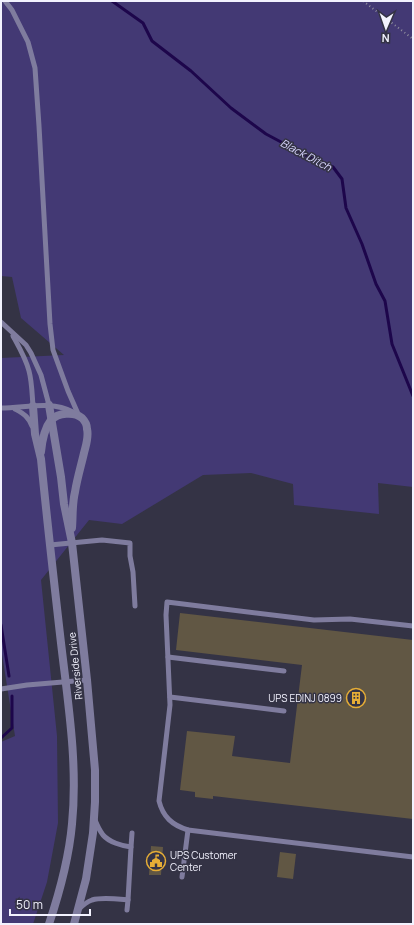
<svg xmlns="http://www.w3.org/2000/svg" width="414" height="925" font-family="Manrope,sans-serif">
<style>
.green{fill:#433974}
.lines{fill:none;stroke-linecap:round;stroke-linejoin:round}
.stream{stroke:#1d064b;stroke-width:3}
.building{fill:#615744}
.path{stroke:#908f9e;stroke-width:2;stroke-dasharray:1 3;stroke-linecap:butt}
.lane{stroke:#7f7c9e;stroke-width:5}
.street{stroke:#7f7c9e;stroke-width:8}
.labels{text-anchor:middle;stroke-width:3;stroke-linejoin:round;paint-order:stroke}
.street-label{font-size:10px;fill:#f2f2fe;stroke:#343345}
.poi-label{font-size:10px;fill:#f2f2fe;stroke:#343345;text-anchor:end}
.water-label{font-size:11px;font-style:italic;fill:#d7d4fe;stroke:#343345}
</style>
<rect width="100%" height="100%" fill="#343345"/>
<polygon class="green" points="1,1 413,1 413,487 378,483 379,514 294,505 293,484 251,473 203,475 122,524 89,520 41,580 57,736 58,823 47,882 33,924 1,924 1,742 15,736 1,648 1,358 64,355 21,318 12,277 1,276"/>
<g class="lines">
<g class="stream">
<polyline points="112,1 143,23 152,41 191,71 231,108 266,134 311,158 333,167 342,179 346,208 362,244 376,284 385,301 392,344 413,396"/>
<polyline points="1,625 9,676"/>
<polyline points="1,738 12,728 12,696"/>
</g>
</g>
<g class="building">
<polygon points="180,613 413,640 413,819 213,796 213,799 195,797 195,792 180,790 187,731 235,736 232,756 290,763 302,665 176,650"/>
<polygon points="151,846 163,847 161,875 149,875"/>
<polygon points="280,852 296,854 293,879 277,877"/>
</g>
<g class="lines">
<polyline class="path" points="363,1 413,39"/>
<g class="lane">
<polyline points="5,1 12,10 28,42 35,68 39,126 50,324 53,350 68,391 79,416"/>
<polyline points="1,322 26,345 31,353 41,375 49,405"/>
<path d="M13,336C19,347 26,359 29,371C32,382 32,394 33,406"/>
<path d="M1,408C26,408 50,400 73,412"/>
<path d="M15,409C24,414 28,416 32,426"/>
<polyline points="50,545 102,540 130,543 130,556 133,572 135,606"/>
<path d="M413,626L350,619L314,620L167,602L166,615L170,705L159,801C163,817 172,825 188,830L413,857"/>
<polyline points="168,657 284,671"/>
<polyline points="1,689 27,685 87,680"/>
<polyline points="170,697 284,711"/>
<polyline points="131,847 132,833"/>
<polyline points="182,877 188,830"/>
<path d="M78,910C82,906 86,902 92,900C102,897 117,899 128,900L131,847C122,846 109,842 103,835C100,831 97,825 95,820"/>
<polyline points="127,910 128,900"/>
</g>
<g class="street">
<polyline points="49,405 61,477 64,504 72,543 87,680 95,770 95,802 93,833 86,879 74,924"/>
<path d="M33,406L35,434L41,459C47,520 54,582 61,643C68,703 78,764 72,824C69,858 60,891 49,924"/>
<path d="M41,452C42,441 44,429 51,420C58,413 74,411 82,418C85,421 87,425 87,429C89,437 86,445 84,453C81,466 77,479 75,492C72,504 73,516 72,528"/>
</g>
</g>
<defs>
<symbol id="building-ring" viewBox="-11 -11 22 22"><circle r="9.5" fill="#343345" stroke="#e6ad36" stroke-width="1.5"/><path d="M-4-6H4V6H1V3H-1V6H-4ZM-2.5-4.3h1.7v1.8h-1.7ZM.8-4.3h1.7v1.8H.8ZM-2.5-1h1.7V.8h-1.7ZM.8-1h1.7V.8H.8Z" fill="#e6ad36"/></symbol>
<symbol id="civic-ring" viewBox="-11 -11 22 22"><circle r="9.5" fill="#343345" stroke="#e6ad36" stroke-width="1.5"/><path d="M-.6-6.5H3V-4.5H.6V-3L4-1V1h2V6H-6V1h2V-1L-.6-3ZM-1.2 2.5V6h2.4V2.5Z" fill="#e6ad36"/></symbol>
</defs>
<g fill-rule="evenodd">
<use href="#building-ring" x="345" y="687" width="22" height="22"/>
<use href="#civic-ring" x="145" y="850" width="22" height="22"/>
</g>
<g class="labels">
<g class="street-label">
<text transform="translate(75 666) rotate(-96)" y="4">Riverside Drive</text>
</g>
<g class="poi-label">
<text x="342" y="702">UPS EDINJ 0899</text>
<text x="170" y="859" text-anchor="start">UPS Customer<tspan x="170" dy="12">Center</tspan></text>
</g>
<g class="water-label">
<text transform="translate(306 155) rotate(28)" y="4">Black Ditch</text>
</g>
</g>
<rect width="414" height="925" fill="none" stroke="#f2f2fe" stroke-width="4"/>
<g transform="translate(386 28) rotate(182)" stroke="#343345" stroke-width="3" paint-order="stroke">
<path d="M0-3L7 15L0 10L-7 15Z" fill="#f2f2fe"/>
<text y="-6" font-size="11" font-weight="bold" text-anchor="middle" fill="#f2f2fe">N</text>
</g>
<path d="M10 909v6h80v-6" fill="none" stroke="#f2f2fe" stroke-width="2"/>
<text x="16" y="909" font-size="12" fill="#f2f2fe" stroke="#343345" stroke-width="3" paint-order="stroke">50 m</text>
</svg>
